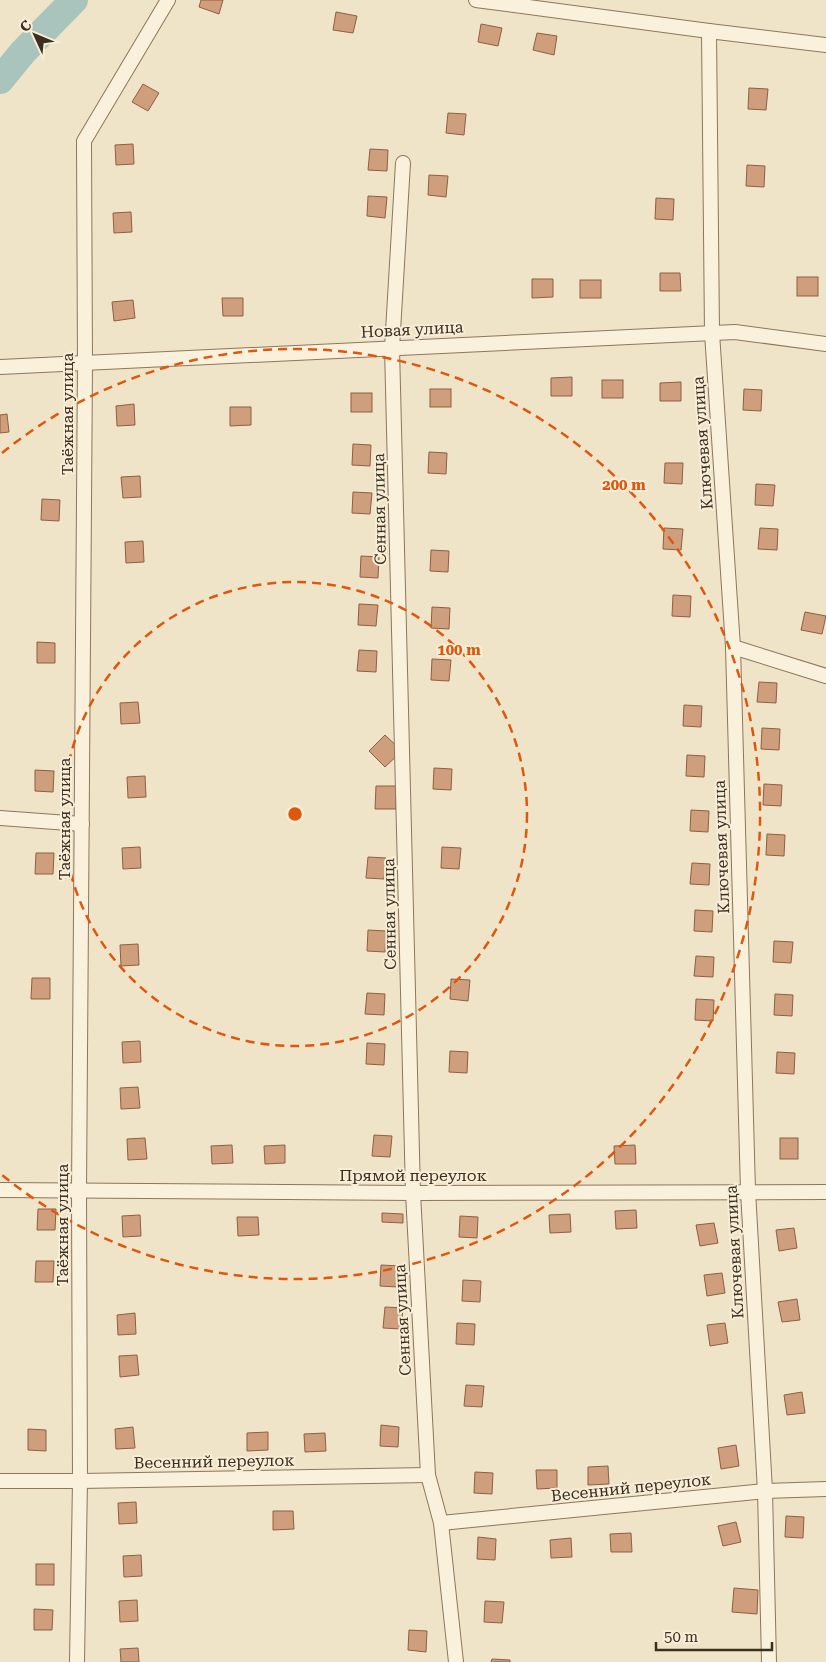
<svg xmlns="http://www.w3.org/2000/svg" width="826" height="1662" font-family="'Roboto Serif',serif">
<style>
.lines{fill:none;stroke-linecap:round;stroke-linejoin:round}
.river{stroke:#a9c4bc;stroke-width:28}
.building{fill:#cf9f7d;stroke:#8d5f41}
.street-casing{stroke:#8d765c;stroke-width:16}
.street{stroke:#faf1dc;stroke-width:14}
.ring{fill:none;stroke:#df570d;stroke-width:2.5;stroke-dasharray:9 6}
.labels{text-anchor:middle;stroke-width:4;stroke-linejoin:round;paint-order:stroke}
.street-label{font-size:16px;fill:#3d2e20;stroke:#f7eed8}
.centre{fill:#df570d;stroke:#f7eed8;stroke-width:2.5}
.ring-label{font-size:15px;text-anchor:middle;font-weight:bold;fill:#df570d;stroke:#f7eed8;stroke-width:4;stroke-linejoin:round;paint-order:stroke}
</style>
<rect width="100%" height="100%" fill="#f0e4c8"/>
<g class="lines">
<polyline class="river" points="0,80 23,52 74,0"/>
</g>
<g class="building">
<polygon points="201,0 223,0 219,14 199,7"/>
<polygon points="336,12 357,16 353,33 333,30"/>
<polygon points="481,24 502,28 498,46 478,42"/>
<polygon points="537,33 557,36 554,55 533,50"/>
<polygon points="143,84 159,93 148,111 132,102"/>
<polygon points="749,88 768,89 766,110 748,109"/>
<polygon points="448,113 466,114 464,135 446,133"/>
<polygon points="133,144 134,164 116,165 115,145"/>
<polygon points="370,149 388,150 387,171 368,170"/>
<polygon points="747,165 765,166 764,187 746,186"/>
<polygon points="429,175 448,176 446,197 428,195"/>
<polygon points="368,196 387,197 385,218 367,216"/>
<polygon points="656,198 674,199 673,220 655,219"/>
<polygon points="131,212 132,232 114,233 113,213"/>
<polygon points="660,273 680,273 681,291 660,291"/>
<rect x="797" y="277" width="21" height="19"/>
<polygon points="532,279 553,279 553,297 532,298"/>
<rect x="580" y="280" width="21" height="18"/>
<polygon points="222,298 243,298 243,316 223,316"/>
<polygon points="133,300 135,318 114,321 112,302"/>
<polygon points="572,377 572,396 551,396 551,378"/>
<rect x="602" y="380" width="21" height="18"/>
<polygon points="681,382 681,401 660,401 660,383"/>
<rect x="430" y="389" width="21" height="18"/>
<polygon points="744,389 762,390 761,411 743,410"/>
<rect x="351" y="393" width="21" height="19"/>
<polygon points="134,404 135,425 117,426 116,406"/>
<polygon points="230,407 251,407 251,425 230,426"/>
<polygon points="7,414 9,432 0,433 0,415"/>
<polygon points="353,444 371,445 370,466 352,465"/>
<polygon points="429,452 447,453 446,474 428,473"/>
<polygon points="665,463 683,463 682,484 664,483"/>
<polygon points="140,476 141,497 123,498 121,477"/>
<polygon points="756,484 775,485 773,506 755,505"/>
<polygon points="353,492 372,493 370,514 352,513"/>
<polygon points="42,499 60,500 59,521 41,520"/>
<polygon points="664,528 683,529 681,550 663,549"/>
<polygon points="760,528 778,529 777,550 758,549"/>
<polygon points="143,541 144,562 126,563 125,542"/>
<polygon points="431,550 449,551 448,572 430,571"/>
<polygon points="361,556 379,557 378,578 360,577"/>
<polygon points="673,595 691,596 690,617 672,616"/>
<polygon points="359,604 378,605 376,626 358,625"/>
<polygon points="432,607 450,608 449,629 431,628"/>
<polygon points="805,612 826,616 822,634 801,630"/>
<polygon points="37,642 55,643 55,663 37,663"/>
<polygon points="359,650 377,651 376,672 357,671"/>
<polygon points="432,659 451,660 449,681 431,680"/>
<polygon points="759,682 777,683 776,703 757,702"/>
<polygon points="138,702 140,723 121,724 120,703"/>
<polygon points="684,705 702,706 701,727 683,726"/>
<polygon points="762,728 780,729 779,750 761,749"/>
<polygon points="385,735 402,751 385,767 369,751"/>
<polygon points="687,755 705,756 704,777 686,776"/>
<polygon points="434,768 452,769 451,790 433,789"/>
<polygon points="35,770 54,771 53,792 35,791"/>
<polygon points="145,776 146,797 128,798 127,777"/>
<polygon points="764,784 782,785 781,806 763,805"/>
<polygon points="376,786 396,786 396,809 375,809"/>
<polygon points="691,810 709,811 708,832 690,831"/>
<polygon points="767,834 785,835 784,856 766,855"/>
<polygon points="140,847 141,868 123,869 122,848"/>
<polygon points="442,847 461,848 459,869 441,868"/>
<polygon points="36,853 54,853 53,874 35,874"/>
<polygon points="368,857 386,858 384,879 366,878"/>
<polygon points="692,863 710,864 709,885 690,884"/>
<polygon points="695,910 713,911 712,932 694,931"/>
<polygon points="368,930 386,931 385,952 367,951"/>
<polygon points="774,941 793,942 791,963 773,962"/>
<polygon points="138,944 139,965 121,966 120,945"/>
<polygon points="696,956 714,957 713,977 694,976"/>
<polygon points="32,978 50,978 50,999 31,999"/>
<polygon points="451,979 470,980 468,1001 450,999"/>
<polygon points="367,993 385,994 384,1015 365,1014"/>
<polygon points="775,994 793,995 792,1016 774,1015"/>
<polygon points="696,999 714,1000 713,1021 695,1020"/>
<polygon points="140,1041 141,1062 123,1063 122,1042"/>
<polygon points="367,1043 385,1044 384,1065 366,1064"/>
<polygon points="450,1051 468,1052 467,1073 449,1072"/>
<polygon points="777,1052 795,1053 794,1074 776,1073"/>
<polygon points="138,1087 140,1108 121,1109 120,1088"/>
<polygon points="374,1135 392,1136 390,1157 372,1156"/>
<polygon points="145,1138 147,1159 128,1160 127,1139"/>
<rect x="780" y="1138" width="18" height="21"/>
<polygon points="232,1145 233,1163 212,1164 211,1146"/>
<polygon points="285,1145 285,1163 265,1164 264,1146"/>
<polygon points="635,1145 636,1164 615,1164 614,1146"/>
<polygon points="38,1209 56,1209 55,1230 37,1230"/>
<polygon points="636,1210 637,1228 616,1229 615,1211"/>
<polygon points="382,1213 403,1214 403,1223 382,1222"/>
<polygon points="570,1214 571,1232 550,1233 549,1215"/>
<polygon points="140,1215 141,1236 123,1237 122,1216"/>
<polygon points="460,1216 478,1217 477,1238 459,1237"/>
<polygon points="237,1217 258,1217 259,1235 238,1236"/>
<polygon points="714,1223 718,1243 700,1246 696,1225"/>
<polygon points="794,1228 797,1248 779,1251 776,1230"/>
<polygon points="36,1261 54,1261 53,1282 35,1282"/>
<polygon points="381,1265 400,1266 398,1287 380,1286"/>
<polygon points="722,1273 725,1293 707,1296 704,1275"/>
<polygon points="463,1280 481,1281 480,1302 462,1301"/>
<polygon points="797,1299 800,1320 782,1322 778,1302"/>
<polygon points="385,1307 403,1308 401,1329 383,1328"/>
<polygon points="135,1313 136,1334 118,1335 117,1315"/>
<polygon points="457,1323 475,1324 474,1345 456,1344"/>
<polygon points="725,1323 728,1343 710,1346 707,1325"/>
<polygon points="137,1355 139,1375 120,1377 119,1356"/>
<polygon points="466,1385 484,1386 482,1407 464,1406"/>
<polygon points="802,1392 805,1413 787,1415 784,1395"/>
<polygon points="381,1425 399,1427 398,1447 380,1446"/>
<polygon points="133,1427 135,1448 116,1449 115,1429"/>
<polygon points="28,1429 46,1430 46,1451 28,1450"/>
<polygon points="268,1432 268,1450 247,1451 247,1433"/>
<polygon points="325,1433 326,1451 305,1452 304,1434"/>
<polygon points="736,1445 739,1466 721,1469 718,1448"/>
<polygon points="608,1466 609,1484 588,1485 588,1467"/>
<polygon points="536,1470 557,1470 557,1488 537,1489"/>
<polygon points="475,1472 493,1473 492,1494 474,1493"/>
<polygon points="136,1502 137,1523 119,1524 118,1503"/>
<polygon points="273,1511 293,1511 294,1529 273,1530"/>
<polygon points="786,1516 804,1517 803,1538 785,1537"/>
<polygon points="736,1522 741,1542 723,1546 718,1526"/>
<polygon points="631,1533 632,1552 611,1552 610,1534"/>
<polygon points="478,1537 496,1539 495,1560 477,1559"/>
<polygon points="571,1538 572,1557 551,1558 550,1540"/>
<polygon points="141,1555 142,1576 124,1577 123,1556"/>
<rect x="36" y="1564" width="18" height="21"/>
<polygon points="734,1588 758,1590 757,1614 732,1612"/>
<polygon points="137,1600 138,1621 120,1622 119,1601"/>
<polygon points="485,1601 504,1602 502,1623 484,1622"/>
<polygon points="34,1609 53,1610 52,1630 34,1630"/>
<polygon points="409,1630 427,1631 426,1652 408,1650"/>
<polygon points="138,1648 139,1662 121,1662 120,1649"/>
<polygon points="492,1659 510,1660 510,1662 491,1662"/>
</g>
<g class="lines">
<defs>
<g id="street">
<polyline points="476,0 709,31 826,45"/>
<polyline points="709,31 712,333 733,647 748,1191 765,1491 769,1662"/>
<polyline points="403,163 392,348 413,1193 428,1475 441,1523 456,1662"/>
<polyline points="0,367 735,332 826,344"/>
<polyline points="733,647 826,676"/>
<polyline points="0,818 82,824"/>
<polyline points="0,1190 413,1193 826,1192"/>
<polyline points="0,1481 80,1481 428,1475"/>
<polyline points="441,1523 765,1491 826,1489"/>
<polyline points="77,1662 80,1481 79,1191 85,363 84,141 168,0"/>
</g>
</defs>
<use href="#street" class="street-casing"/>
<use href="#street" class="street"/>
</g>
<g class="ring">
<circle cx="295" cy="814" r="232"/>
<path d="M2 453A465 465 0 1 1 2 1175"/>
</g>
<g class="labels">
<g class="street-label">
<text transform="translate(412 329) rotate(-3)" y="6">Новая улица</text>
<text transform="translate(67 414) rotate(-90)" y="6">Таёжная улица</text>
<text transform="translate(702 443) rotate(-94)" y="6">Ключевая улица</text>
<text transform="translate(379 509) rotate(-91)" y="6">Сенная улица</text>
<text transform="translate(64 819) rotate(-90)" y="6">Таёжная улица</text>
<text transform="translate(721 847) rotate(-92)" y="6">Ключевая улица</text>
<text transform="translate(389 914) rotate(-91)" y="6">Сенная улица</text>
<text x="413" y="1181">Прямой переулок</text>
<text transform="translate(62 1225) rotate(-90)" y="6">Таёжная улица</text>
<text transform="translate(734 1252) rotate(-93)" y="6">Ключевая улица</text>
<text transform="translate(402 1320) rotate(-93)" y="6">Сенная улица</text>
<text transform="translate(214 1461) rotate(-1)" y="6">Весенний переулок</text>
<text transform="translate(631 1487) rotate(-6)" y="6">Весенний переулок</text>
</g>
</g>
<circle cx="295" cy="814" r="8" class="centre"/>
<g class="ring-label">
<text x="624" y="490">200 m</text>
<text x="459" y="655">100 m</text>
</g>
<g transform="translate(35 35) rotate(314)" stroke="#f7eed8" stroke-width="4" paint-order="stroke">
<path d="M0-4L9 19L0 12L-9 19Z" fill="#3d2e20"/>
<text y="-8" font-size="14" font-weight="bold" text-anchor="middle" fill="#3d2e20">С</text>
</g>
<path d="M656 1642v8h116v-8" fill="none" stroke="#3d2e20" stroke-width="2.5"/>
<text x="664" y="1642" font-size="15" fill="#3d2e20" stroke="#f7eed8" stroke-width="4" paint-order="stroke">50 m</text>
</svg>
